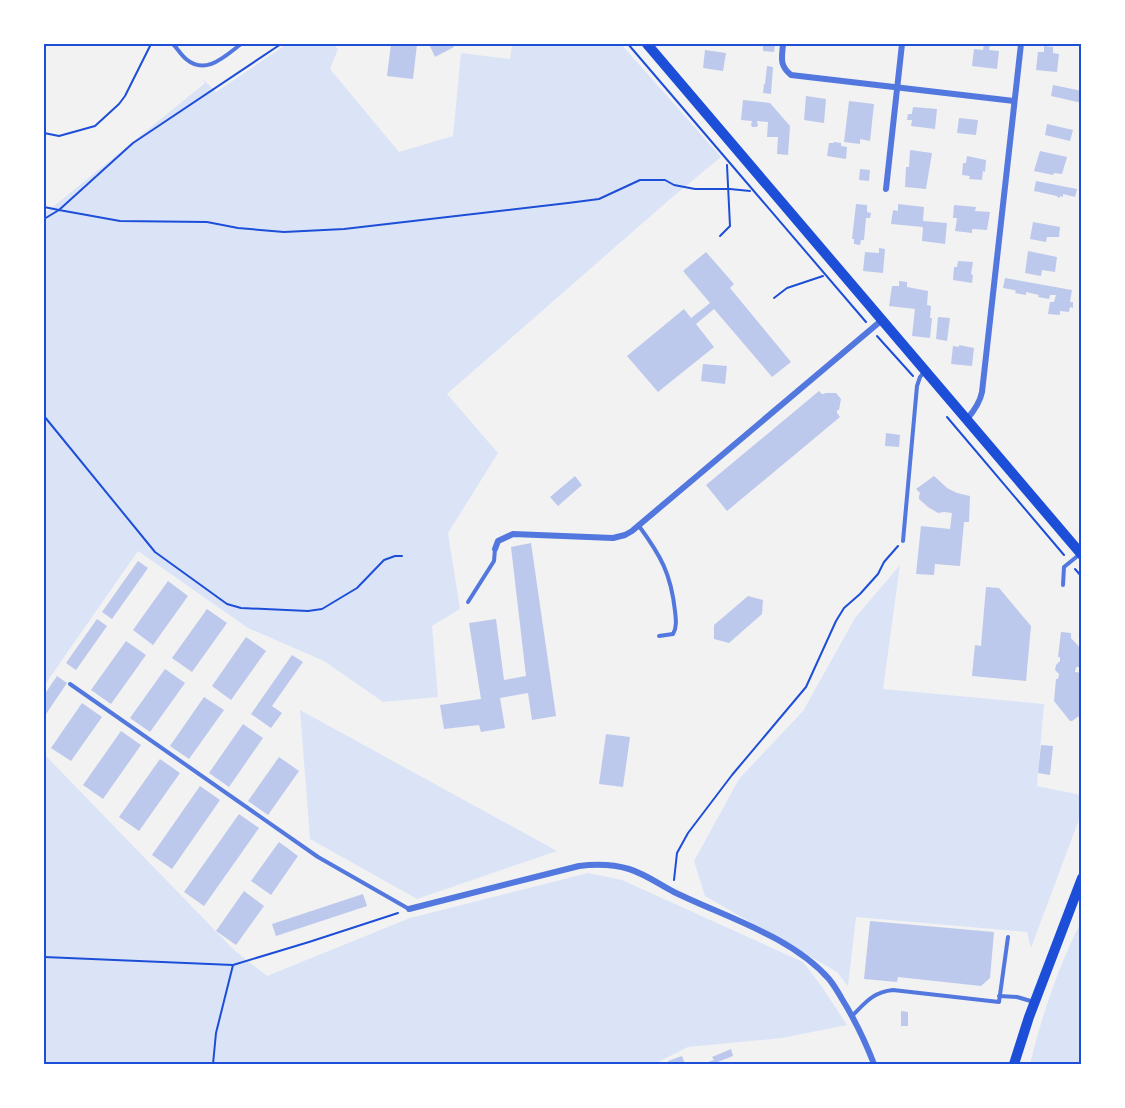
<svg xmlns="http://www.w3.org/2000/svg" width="1125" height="1108" font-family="'Exo 2',sans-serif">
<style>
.green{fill:#dbe4f7}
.building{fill:#bdc9ec}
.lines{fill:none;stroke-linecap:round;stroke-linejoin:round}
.path{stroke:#1d4ed8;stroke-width:2}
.service{stroke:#5277de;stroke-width:4}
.minor{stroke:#5277de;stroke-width:6}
.secondary{stroke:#1d4ed8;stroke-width:10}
.neatline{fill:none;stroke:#1d4ed8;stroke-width:2}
</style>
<rect width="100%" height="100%" fill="#f2f2f2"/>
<g class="green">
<polygon points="287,44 333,44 338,49 330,69 399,152 453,136 461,53 510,59 512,44 621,44 721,157 669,200 447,394 498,453 448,533 460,609 432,626 438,697 383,702 324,661 248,628 138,551 44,686 44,213 54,206 205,83 202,78 216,92"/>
<polygon points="900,565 883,689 1044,704 1037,786 1081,795 1081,814 1031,948 1027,932 856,917 848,986 837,972 705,896 694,861 739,779 803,711 855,618"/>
<polygon points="300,710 557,851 417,899 310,839"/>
<polygon points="44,754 235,951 267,976 410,918 588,873 622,880 803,962 822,987 847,1025 782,1038 688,1047 654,1064 44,1064"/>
<path d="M1081,922V1064H1030C1042,1015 1058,967 1081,922Z"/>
</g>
<g class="building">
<polygon points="391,44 417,44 413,79 387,76"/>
<polygon points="429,44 452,44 454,47 435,57"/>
<polygon points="763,44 775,44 774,52 763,51"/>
<polygon points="984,44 990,45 989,50 999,51 997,69 972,66 974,49 983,50"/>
<polygon points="1044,46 1053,47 1053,53 1059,54 1057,72 1036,70 1038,52 1044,52"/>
<polygon points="705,50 726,53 723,71 703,68"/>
<polygon points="767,66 773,67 771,94 763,93 764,84 765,84"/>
<polygon points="1053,85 1082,91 1082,103 1051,96"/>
<polygon points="806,96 826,99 824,123 804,120"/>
<polygon points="743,100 770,103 790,126 788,155 777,154 778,137 767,137 768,122 757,121 758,126 756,127 752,127 751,125 752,121 741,120"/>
<polygon points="849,101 874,104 870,141 860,139 860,144 844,142"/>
<polygon points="913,107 937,109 935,129 911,126 912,120 907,120 908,114 912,114"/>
<polygon points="959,118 978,120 976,135 957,133"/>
<polygon points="1047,124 1073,130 1070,141 1045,135"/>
<polygon points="834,142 841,143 841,146 847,147 846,159 827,156 829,143 833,143"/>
<polygon points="910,150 932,153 926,189 905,187 906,167 909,167"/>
<polygon points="1040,151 1067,157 1062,174 1054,173 1053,175 1034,171"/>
<polygon points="967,156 986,160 985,172 983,171 982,180 969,179 970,176 962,175 963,163 966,163"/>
<polygon points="860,169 870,170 869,181 859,180"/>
<polygon points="1036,181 1077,189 1075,197 1063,194 1063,197 1060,196 1060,198 1057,197 1057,196 1034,191"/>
<polygon points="856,204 867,205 867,212 871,213 870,218 866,218 864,240 861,240 860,245 854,244 854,239 852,239"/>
<polygon points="898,204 924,207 923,221 947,223 945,244 922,241 923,227 891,224 893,210 898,211"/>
<polygon points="954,205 976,207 975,211 990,212 987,230 972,229 972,233 955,231 957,218 953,218"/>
<polygon points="1033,222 1060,227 1059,237 1047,237 1046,242 1030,239"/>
<polygon points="879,248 885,249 883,273 863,271 865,252 879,253"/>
<polygon points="1028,251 1057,257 1055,272 1042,270 1041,276 1025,273"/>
<polygon points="706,252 734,284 730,288 791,362 772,377 714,309 696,324 714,347 658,392 627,356 684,309 691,318 710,303 683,271"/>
<polygon points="958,261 973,262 971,274 973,275 972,283 953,280 954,267 957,267"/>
<polygon points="1005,278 1072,290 1070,302 1073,302 1073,308 1070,307 1069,312 1060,311 1060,315 1048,314 1050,302 1054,302 1056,295 1050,295 1049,299 1038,297 1039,295 1026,292 1026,295 1015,293 1016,291 1014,290 1003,288"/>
<polygon points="899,281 907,282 907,287 928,291 927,305 931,306 930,318 932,318 930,338 912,336 915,309 889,306 892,286 899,286"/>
<polygon points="938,317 950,318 947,341 936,339"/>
<polygon points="959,345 974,348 972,366 951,364 953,346 959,347"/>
<polygon points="703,364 727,366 725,384 701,381"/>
<polygon points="819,391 822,394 824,394 825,393 836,393 841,399 839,410 837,410 837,413 840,417 727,511 706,485"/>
<polygon points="886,433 900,435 899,447 885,446"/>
<polygon points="575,476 582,485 558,506 550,497"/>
<polygon points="934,476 947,488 957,493 970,496 969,522 964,522 960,566 935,564 934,575 916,574 921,526 950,529 952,513 944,512 938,513 928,507 919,499 919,496 920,493 916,489"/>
<polygon points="531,543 556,716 532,720 528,693 500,698 505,728 481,732 479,725 444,729 440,705 481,699 469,623 496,619 504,680 526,676 511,547"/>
<polygon points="138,561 148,568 112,619 102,612"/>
<polygon points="168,581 188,596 153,645 133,630"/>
<polygon points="986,587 999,588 1031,626 1026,681 972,676 975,645 981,646"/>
<polygon points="748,596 763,600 762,614 729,643 714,639 714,625"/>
<polygon points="207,609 227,623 192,672 172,658"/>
<polygon points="97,619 107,626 76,670 66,663"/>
<polygon points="1061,632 1071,633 1071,638 1082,650 1082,664 1079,667 1076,667 1075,672 1082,673 1082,714 1072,721 1070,721 1054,701 1056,679 1058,679 1059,674 1055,670 1056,665 1060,661 1060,657 1058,657"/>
<polygon points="246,637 266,651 231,700 212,686"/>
<polygon points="126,641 146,655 111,704 91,690"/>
<polygon points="292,655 303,662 272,706 282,713 271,728 251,714"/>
<polygon points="165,669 185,683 150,732 130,718"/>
<polygon points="57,676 67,683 44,717 44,695"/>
<polygon points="204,697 224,710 189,759 170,746"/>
<polygon points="82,703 102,717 71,761 51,748"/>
<polygon points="243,724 263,738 229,787 209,773"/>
<polygon points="121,731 141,745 103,799 83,785"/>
<polygon points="606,734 630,737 623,787 599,784"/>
<polygon points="1041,745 1053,746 1050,775 1038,773"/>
<polygon points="279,757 299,771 268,815 248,801"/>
<polygon points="160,759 180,773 139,831 119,817"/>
<polygon points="200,786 220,800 172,869 152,855"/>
<polygon points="239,814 259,828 204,906 184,892"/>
<polygon points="279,842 298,856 271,895 251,881"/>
<polygon points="244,891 264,906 236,945 216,931"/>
<polygon points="363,894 367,906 276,936 272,924"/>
<polygon points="870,921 994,932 990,978 981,986 898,977 897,982 864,979"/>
<polygon points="901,1011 908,1012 908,1026 901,1026"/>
<polygon points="731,1049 733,1056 715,1063 716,1064 702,1064 714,1060 712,1057"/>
<polygon points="682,1056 685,1064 669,1064 668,1061"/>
</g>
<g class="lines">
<g class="path">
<polyline points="628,44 866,322"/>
<polyline points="44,133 59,136 95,126 119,104 125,96 151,44"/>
<polyline points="44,207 59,210 133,143 281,44"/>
<polyline points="44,219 59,210 120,221 207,222 238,228 284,232 344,229 568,203 599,199 640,180 665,180 674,185 695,189 730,189 750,191"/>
<polyline points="720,236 730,226 727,165"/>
<polyline points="774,298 787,288 823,276"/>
<polyline points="877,336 913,376"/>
<polyline points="44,416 155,552 227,604 241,608 308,611 322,609 357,588 384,560 395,556 402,556"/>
<polyline points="947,417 1064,555"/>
<polyline points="1075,569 1082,577"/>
<polyline points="674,880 677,853 688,833 732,775 806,687 836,621 844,608 860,594 878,574 884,562 898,546"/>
<polyline points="44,957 233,965"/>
<polyline points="213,1064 216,1033 233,965 309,942 398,913"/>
</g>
<g class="service">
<path d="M173,44C177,48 181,55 186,59C206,76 225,56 241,44"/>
<path d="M639,526C661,556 671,574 675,611C676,620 677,627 673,634L659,636"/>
<polyline points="903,541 917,386 920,377 925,371"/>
<polyline points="1063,585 1064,567 1080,554"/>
<polyline points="468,602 494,561 495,549"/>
<polyline points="70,684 318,857 409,909"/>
<polyline points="999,996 1017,997 1034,1002"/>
<path d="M852,1016C865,1003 873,992 893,990L999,1002L1008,937"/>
</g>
<g class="minor">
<path d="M783,44C782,58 779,65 791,75L1014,101"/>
<polyline points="886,189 902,44"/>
<path d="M967,419C974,411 980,402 982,392L1021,44"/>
<polyline points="495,549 498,541 513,534 613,538 625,535 632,531 882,320"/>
<path d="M409,909L579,866C596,864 612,864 629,869C645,874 659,884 674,892C725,917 791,936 829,979C834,985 838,992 842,999C855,1020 865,1041 874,1064"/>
</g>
<g class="secondary">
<polyline points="647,44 1082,555"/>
<polyline points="1014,1064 1029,1017 1082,878"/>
</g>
</g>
<rect width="1125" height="1108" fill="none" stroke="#ffffff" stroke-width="90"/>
<rect x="45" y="45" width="1035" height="1018" class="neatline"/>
</svg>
